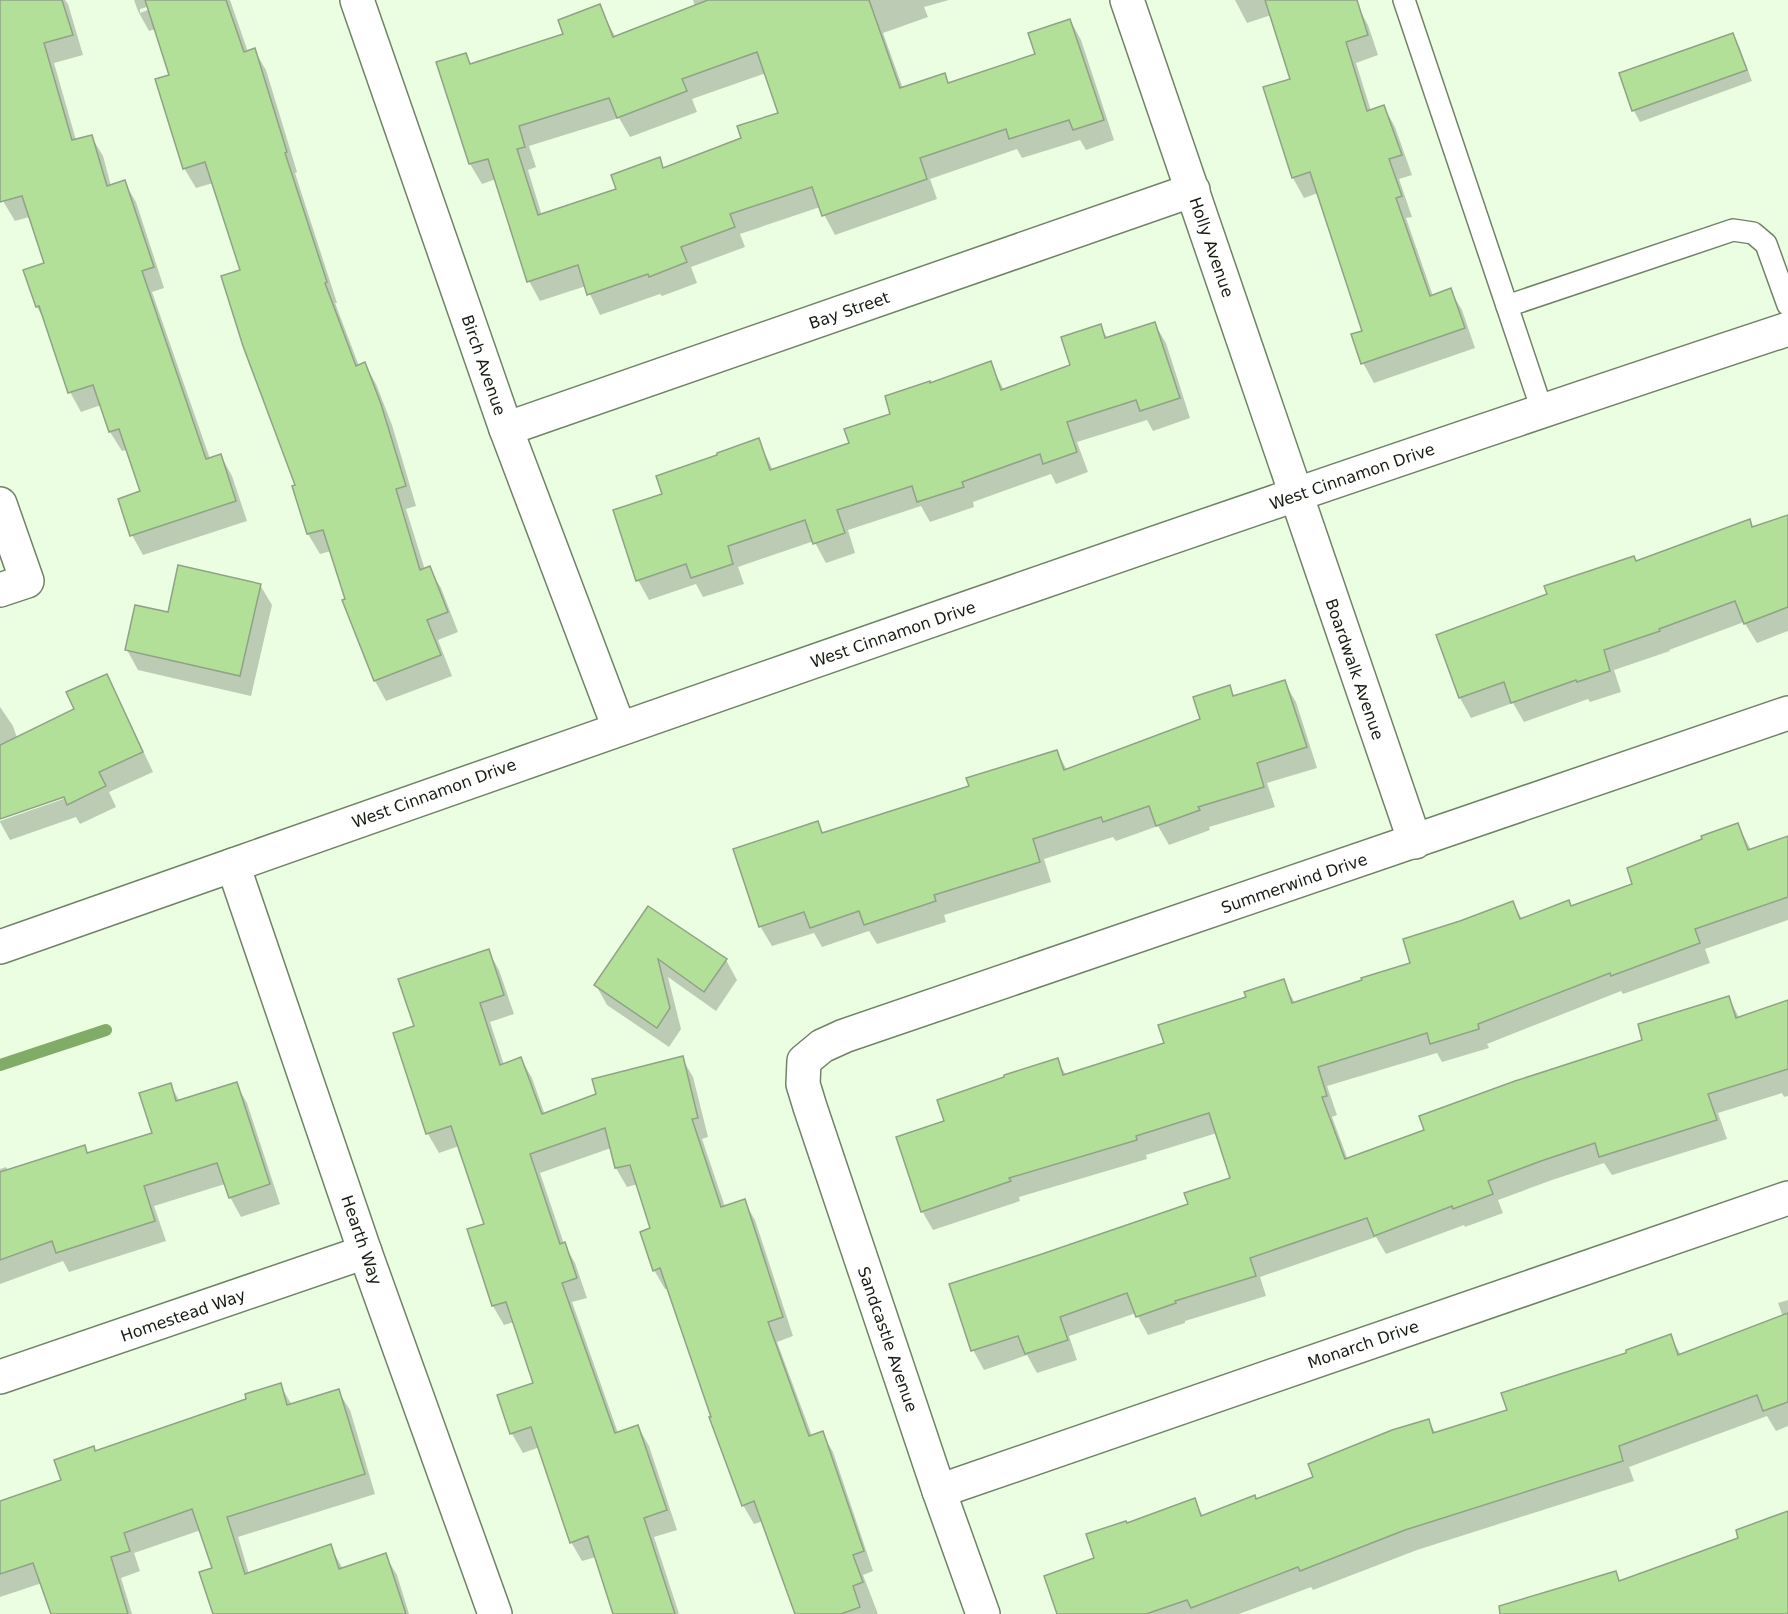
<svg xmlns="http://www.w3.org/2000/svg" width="1788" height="1614" font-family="'DejaVu Sans',sans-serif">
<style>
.shadow{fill:#0003;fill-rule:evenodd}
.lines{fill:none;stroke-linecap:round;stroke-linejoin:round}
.stream{stroke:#81ac67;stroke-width:12}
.building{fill:#b3e098;stroke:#90a287;stroke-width:1.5;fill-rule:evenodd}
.service-casing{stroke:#718268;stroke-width:24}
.minor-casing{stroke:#718268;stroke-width:36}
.secondary-casing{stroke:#718268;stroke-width:36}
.service{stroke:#fff;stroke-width:21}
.minor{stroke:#fff;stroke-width:33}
.secondary{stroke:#fff;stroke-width:33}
.labels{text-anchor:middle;stroke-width:6;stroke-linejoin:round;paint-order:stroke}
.street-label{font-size:16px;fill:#161c12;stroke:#fff}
</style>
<rect width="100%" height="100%" fill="#ebfee1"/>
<g class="shadow">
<polygon points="0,0 65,0 68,4 83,55 54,63 76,140 91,136 103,156 111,186 124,182 136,202 164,288 152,292 210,459 221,456 232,476 247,521 143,555 132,535 142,492 126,450 122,451 110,432 101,405 81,412 70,392 45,321 37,307 25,271 46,264 29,217 15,221 3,201 0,190"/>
<path d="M134,0H230L248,52L254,50L266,70L297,172L295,173L337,303H335L359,366L365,364L376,384L392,425L416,506L406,509L425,570L429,568L441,588L458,632L438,640L452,676L386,701L375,681L344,601L346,600L331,551L320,554L308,534L294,487L297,486L242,271L213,183L196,188L184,168L171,76L156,29L149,31L138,11ZM154,5L155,7L140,13V9Z"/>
<path d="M693,0H949L924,7L928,17L883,33L903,89L944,75L949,84L1037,55L1070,20L1081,40L1114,140L1086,150L1080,140L1022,158L1017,149L930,179L937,199L835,235L820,207L740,234L745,247L691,267L697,283L662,296L660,294L600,315L586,286L540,301L529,281L496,179L482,184L470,164L438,63L466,55L471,65L565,35L599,6L616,38L695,7ZM766,73L780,114L743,139L664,169L659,159L618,190L542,216L528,170L536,167L529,146L619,118L630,137L697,112L692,99Z"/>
<polygon points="1235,0 1350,0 1357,5 1368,25 1378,55 1356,63 1371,111 1384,107 1395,127 1412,175 1399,179 1412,217 1406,218 1433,296 1450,290 1462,310 1475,348 1374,383 1363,363 1364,332 1318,193 1304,198 1293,178 1264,88 1292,80 1271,15 1247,23"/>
<polygon points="1733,35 1739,46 1752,81 1640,122 1634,111 1621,74"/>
<polygon points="1154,323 1166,343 1190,418 1153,431 1147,420 1077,442 1088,472 1056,484 1051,474 973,502 974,507 930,522 921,506 848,530 855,553 826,563 814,541 738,567 744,584 703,597 696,584 649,600 638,580 664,495 758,440 773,470 851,444 892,415 930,385 990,363 1004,390 1072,366 1100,326 1108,339"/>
<polygon points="1788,517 1788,631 1757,643 1744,622 1669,650 1670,651 1614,670 1621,692 1590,702 1588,699 1524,722 1513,703 1471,718 1460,698 1437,636 1749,521 1753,528"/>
<polygon points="260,585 272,605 251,696 138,670 127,650 169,614"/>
<path d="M106,676L117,695L153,772L109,792L116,807L80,824L76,817L10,840L0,822V707L13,726L17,738L76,710ZM71,794L72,796L0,821V818Z"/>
<polygon points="1284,682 1296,702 1317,768 1267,783 1275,807 1209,827 1210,830 1169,845 1158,826 1116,841 1113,837 1044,859 1051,882 944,915 946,922 877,944 869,931 822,947 814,933 772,946 760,926 817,823 824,834 970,787 1057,752 1067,770 1202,720 1229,687 1235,697"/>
<polygon points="1738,825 1751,850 1788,838 1788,920 1705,949 1710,963 1623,994 1621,991 1487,1044 1489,1048 1442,1062 1437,1053 1327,1086 1337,1115 1332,1117 1348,1160 1426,1131 1644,1041 1728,997 1740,1019 1788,1002 1788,1096 1784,1097 1782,1093 1718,1113 1727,1139 1612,1175 1604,1163 1552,1180 1498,1200 1503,1213 1465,1227 1464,1225 1386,1254 1376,1237 1260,1277 1266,1296 1185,1321 1185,1323 1148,1335 1136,1313 1069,1336 1077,1360 1037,1373 1027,1355 984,1370 973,1350 951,1285 1190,1205 1232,1179 1217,1133 1146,1155 1147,1159 1019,1197 1020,1201 933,1230 922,1211 946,1121 1057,1060 1066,1075 1166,1044 1283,981 1295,1003 1412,964 1513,903 1522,919 1572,908 1634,884"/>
<polygon points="648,908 726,960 737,980 716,1011 668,977 681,1029 669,1047 607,1005 596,985"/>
<polygon points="488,951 499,970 514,1014 490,1022 504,1065 521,1059 532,1078 545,1115 598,1095 682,1058 693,1077 708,1137 702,1139 725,1207 744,1201 755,1220 793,1336 777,1342 812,1436 822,1433 833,1452 873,1571 863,1575 878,1614 797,1614 763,1521 754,1524 743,1505 669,1288 665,1289 654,1270 652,1229 638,1184 627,1187 616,1168 611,1148 540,1173 564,1244 575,1263 587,1298 572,1302 618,1433 638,1427 649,1446 677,1530 654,1537 679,1614 614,1614 596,1557 582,1561 571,1542 540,1447 523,1453 512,1434 499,1396 535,1383 514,1322 504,1325 493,1306 486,1225 459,1146 439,1153 428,1134 394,1034 416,1027"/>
<polygon points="170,1084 180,1102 236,1084 247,1103 280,1204 241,1217 230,1197 225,1184 154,1206 166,1241 69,1272 63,1261 0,1284 0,1169 6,1167 9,1171 84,1147 89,1154 154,1134"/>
<polygon points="1788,1300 1788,1426 1776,1431 1767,1416 1629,1467 1634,1481 1417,1550 1313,1590 1311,1587 1239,1614 1059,1614 1096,1559 1127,1525 1194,1500 1203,1516 1256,1501 1315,1478 1428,1420 1436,1434 1509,1411 1670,1336 1681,1355 1783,1317 1778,1303"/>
<polygon points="280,1385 292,1405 338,1391 350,1410 375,1494 238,1537 249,1574 330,1546 343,1569 385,1555 397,1575 409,1614 214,1614 214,1569 201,1530 134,1553 140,1571 121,1578 132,1614 52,1614 42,1583 0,1597 0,1503 63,1481 96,1452 248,1400"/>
</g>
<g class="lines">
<polyline class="stream" points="0,1065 106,1030"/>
</g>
<g class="building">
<polygon points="0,0 62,0 73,35 44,43 72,140 92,135 107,186 125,180 154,267 142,271 206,459 221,454 236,501 130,536 118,499 140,491 119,429 109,432 93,385 68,393 39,306 36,307 23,270 44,263 22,196 0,202"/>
<polygon points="145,0 226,0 244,52 255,48 287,152 285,153 327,282 325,283 356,366 365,362 381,404 406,486 396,489 420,570 430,566 448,612 427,620 441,655 374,681 342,600 345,599 323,530 307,534 292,486 295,485 243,346 221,276 240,270 205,162 183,169 155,79 169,75"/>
<path d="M708,0H869L900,88L945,73L948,83L1035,54L1028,33L1070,19L1104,120L1073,130L1069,120L1009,139L1006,129L920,158L927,179L822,216L812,187L730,214L735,227L681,247L687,262L649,277L648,274L587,295L578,265L527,282L488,159L469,164L436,62L466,53L470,64L563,34L558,20L600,4L613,37ZM757,52L778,113L737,126L741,138L663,168L660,157L611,175L616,189L538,215L517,149L525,147L519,126L609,98L617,118L687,91L682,79Z"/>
<polygon points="1265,0 1357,0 1368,35 1346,42 1367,111 1384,105 1402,155 1389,159 1402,196 1396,198 1430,296 1451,288 1465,328 1361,364 1351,334 1362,331 1310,172 1292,178 1263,87 1290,79"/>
<polygon points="1733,33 1747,70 1632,111 1619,73"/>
<polygon points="1155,322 1180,398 1140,411 1136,400 1067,422 1077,452 1043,464 1040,454 962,482 964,487 917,502 912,486 837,510 845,533 813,544 805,520 728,546 733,564 691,578 686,564 636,581 613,510 662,494 656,476 717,455 717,453 759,438 770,470 849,443 844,429 890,414 885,396 930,381 930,383 991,361 1001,390 1070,365 1061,337 1101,324 1105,338"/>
<polygon points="1788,515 1788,607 1744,624 1735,601 1659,629 1660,631 1604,650 1610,671 1577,682 1576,680 1511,703 1504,682 1459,698 1436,635 1547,594 1544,586 1634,556 1636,561 1750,519 1752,527"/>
<polygon points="178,565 261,584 240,676 125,650 135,605 168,612"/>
<polygon points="107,674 143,752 99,772 106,786 67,805 64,797 0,819 0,745 74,709 66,692"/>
<polygon points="1285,680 1307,747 1257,763 1264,787 1198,807 1200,810 1156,826 1149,806 1103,822 1101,817 1033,839 1040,862 934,895 936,901 864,925 859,911 810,928 804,912 759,927 733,849 818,821 822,833 969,786 966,778 1057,750 1064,770 1200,719 1193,697 1230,685 1233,696"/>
<polygon points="1738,823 1748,850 1788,836 1788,897 1695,929 1700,943 1611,976 1610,973 1478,1024 1479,1029 1430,1044 1427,1033 1318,1067 1327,1096 1322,1097 1345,1159 1424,1130 1419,1116 1515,1081 1642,1040 1638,1024 1729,996 1736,1018 1788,1000 1788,1069 1708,1094 1717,1120 1599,1157 1595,1143 1541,1161 1488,1181 1493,1194 1453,1209 1452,1206 1374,1236 1367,1218 1250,1258 1256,1276 1175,1301 1176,1303 1136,1317 1127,1293 1060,1317 1068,1340 1025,1354 1018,1336 971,1351 949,1284 1039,1255 1188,1204 1184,1193 1230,1178 1209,1113 1136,1136 1137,1140 1009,1178 1011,1181 921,1212 896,1137 944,1121 937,1100 1004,1077 1004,1075 1058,1058 1063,1075 1164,1043 1158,1025 1246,997 1244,992 1284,979 1292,1003 1362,980 1361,978 1410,963 1403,939 1460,921 1513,901 1520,919 1569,900 1571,906 1632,884 1627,868 1702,839 1701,836"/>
<polygon points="648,906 727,959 704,992 658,959 670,1008 657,1028 594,985"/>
<polygon points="489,949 504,995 480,1003 500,1065 521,1057 542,1114 596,1094 592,1079 683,1056 698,1118 692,1119 721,1207 745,1199 783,1317 768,1322 809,1436 823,1431 864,1551 853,1555 863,1582 853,1586 860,1607 841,1614 795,1614 754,1501 742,1506 709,1417 711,1417 660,1268 653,1271 640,1232 650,1228 630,1165 615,1168 605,1128 530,1154 560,1244 565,1242 577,1278 562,1283 615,1433 638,1425 667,1510 644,1518 675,1614 613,1614 588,1536 570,1543 531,1427 510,1434 497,1395 533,1383 506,1302 492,1306 467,1229 484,1224 451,1126 426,1134 393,1033 414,1026 398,979"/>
<polygon points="237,1082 270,1184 229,1198 217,1163 144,1186 155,1221 56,1253 52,1241 0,1260 0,1172 85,1145 87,1153 152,1133 139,1093 171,1083 176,1101"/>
<polygon points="1788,1313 1788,1402 1763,1411 1757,1395 1619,1446 1623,1461 1405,1530 1300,1571 1298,1567 1191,1608 1187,1600 1146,1614 1057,1614 1044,1576 1094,1558 1086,1534 1126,1521 1127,1523 1195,1498 1201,1516 1255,1495 1256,1499 1313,1477 1308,1464 1392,1430 1429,1419 1433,1433 1507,1410 1501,1393 1626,1353 1626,1350 1671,1334 1678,1355"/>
<polygon points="281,1383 287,1405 339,1389 365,1474 227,1517 245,1574 331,1544 339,1569 386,1553 406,1614 213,1614 199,1572 212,1568 192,1509 124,1533 130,1551 111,1557 128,1614 51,1614 33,1563 0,1574 0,1501 61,1480 54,1460 94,1446 95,1451 246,1399 245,1394"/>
<polygon points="1788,1511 1788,1614 1500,1614 1499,1606 1616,1571 1619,1581 1738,1538 1736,1530"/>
</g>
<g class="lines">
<defs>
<g id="service">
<polyline points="1404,0 1507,306"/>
<polyline points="1542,410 1507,306 1733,230 1753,233 1766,244 1788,305"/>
</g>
<g id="minor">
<polyline points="357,0 506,429 619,728"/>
<polyline points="1127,0 1415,842"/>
<polyline points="506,429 1193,190"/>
<polyline points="0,504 27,581 0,590"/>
<polyline points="233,865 365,1252 495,1614"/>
<polyline points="0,1377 365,1252"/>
<polyline points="939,1491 1788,1198"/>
<polyline points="983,1614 939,1491 810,1107 803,1084 804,1061 822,1046 844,1036 1788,713"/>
</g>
<path id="secondary" d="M0,947C595,738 1189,527 1788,329"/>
</defs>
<use href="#service" class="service-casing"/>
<use href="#minor" class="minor-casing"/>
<use href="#secondary" class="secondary-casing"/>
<use href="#service" class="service"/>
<use href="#minor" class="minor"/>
<use href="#secondary" class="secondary"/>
</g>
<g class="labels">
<g class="street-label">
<text transform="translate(1212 247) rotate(71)" y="6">Holly Avenue</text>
<text transform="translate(849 310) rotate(-19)" y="6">Bay Street</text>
<text transform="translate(484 365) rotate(71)" y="6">Birch Avenue</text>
<text transform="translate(1352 476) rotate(-19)" y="6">West Cinnamon Drive</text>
<text transform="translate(893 634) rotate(-19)" y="6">West Cinnamon Drive</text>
<text transform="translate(1355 669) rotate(71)" y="6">Boardwalk Avenue</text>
<text transform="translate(434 793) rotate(-20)" y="6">West Cinnamon Drive</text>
<text transform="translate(1294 883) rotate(-19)" y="6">Summerwind Drive</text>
<text transform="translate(362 1240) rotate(71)" y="6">Hearth Way</text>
<text transform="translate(183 1315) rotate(-19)" y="6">Homestead Way</text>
<text transform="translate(888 1339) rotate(71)" y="6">Sandcastle Avenue</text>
<text transform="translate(1363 1344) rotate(-19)" y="6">Monarch Drive</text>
</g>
</g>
</svg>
